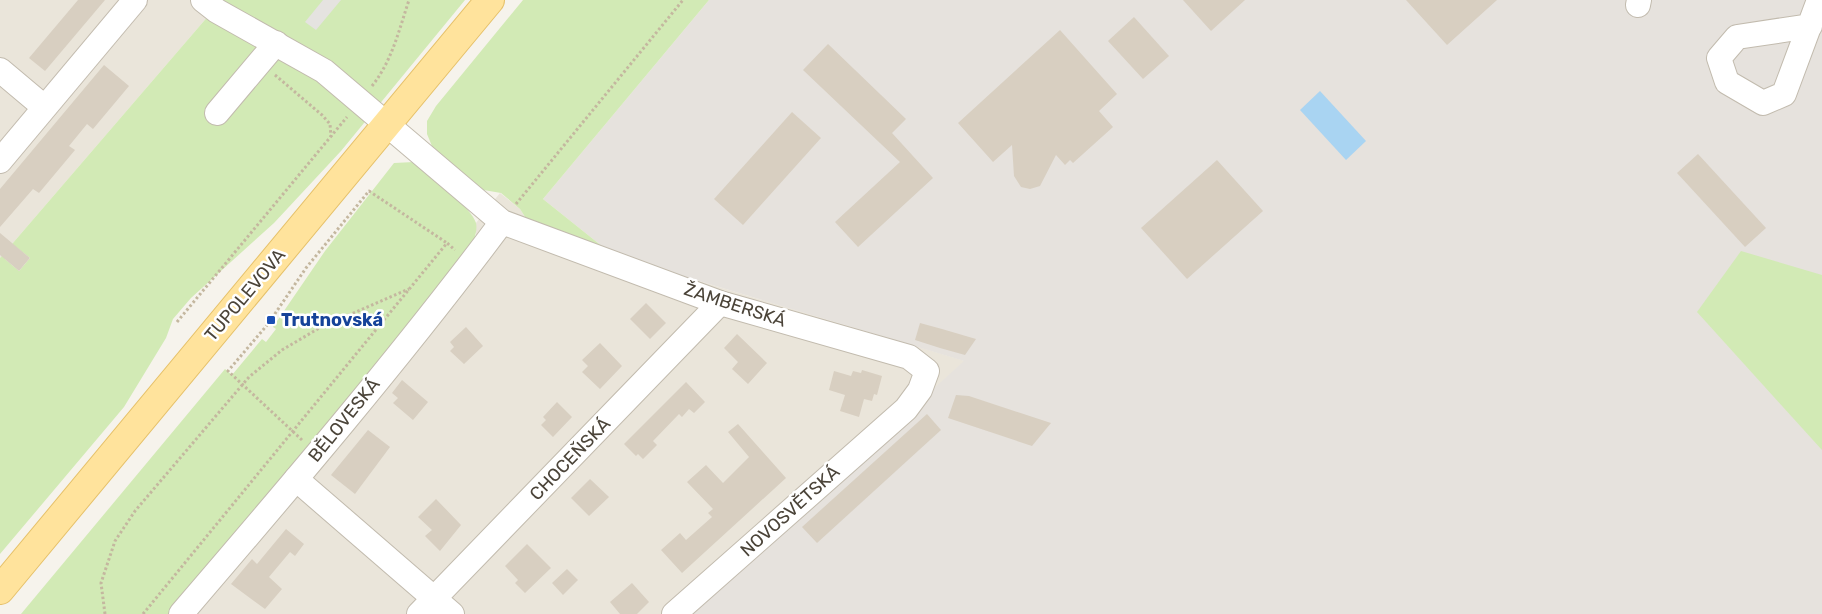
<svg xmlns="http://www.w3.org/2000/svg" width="1822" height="614" font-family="Rubik,sans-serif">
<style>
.residential{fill:#eae5da}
.industrial{fill:#e6e2dd}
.green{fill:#d2eab5;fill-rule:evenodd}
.parking{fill:#e5e3e0}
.water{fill:#a9d4f2}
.building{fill:#d8cfc1}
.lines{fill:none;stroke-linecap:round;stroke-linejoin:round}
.minor-casing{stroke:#c2bbae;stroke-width:26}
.major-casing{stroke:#e6c16a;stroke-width:30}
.path{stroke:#c4b79f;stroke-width:3;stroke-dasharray:2.5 2.5;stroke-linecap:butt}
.minor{stroke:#fff;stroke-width:24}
.major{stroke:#ffe39c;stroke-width:28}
.transit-dot{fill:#1a4fb4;stroke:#fff;stroke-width:2}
.labels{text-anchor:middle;stroke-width:5;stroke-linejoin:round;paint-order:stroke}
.street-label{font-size:18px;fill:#4b4439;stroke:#fff}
.transit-label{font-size:18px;font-weight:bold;fill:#164399;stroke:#fff;text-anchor:start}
</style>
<rect width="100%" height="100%" fill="#f6f3ec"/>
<g class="residential">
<polygon points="0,0 222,0 0,258"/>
<polygon points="500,193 520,209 529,223 613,255 965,361 686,614 170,614 476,236 476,223"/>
</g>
<polygon class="industrial" points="709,0 1822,0 1822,614 686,614 964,361 613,255 543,199"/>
<g class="green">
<path d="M222,0H465L341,151L274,223L191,298L173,319L166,338L124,407L0,554V258ZM16,247L30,258L19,271L5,259Z"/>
<polygon points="523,0 709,0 543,199 613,255 529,223 520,209 501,193 478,189 434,151 427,134 427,121 436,106"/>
<path d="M414,162C427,173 473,209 476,223C478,232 473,242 470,250L170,614H21L225,369L232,375L262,339L266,342L276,329L273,327L325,251L394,163Z"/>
<polygon points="1741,251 1822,275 1822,450 1697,312"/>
</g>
<polygon class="parking" points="323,0 341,0 316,30 305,22"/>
<polygon class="water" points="1320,91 1366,141 1346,160 1300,110"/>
<g class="building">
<polygon points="78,0 105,0 45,71 29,58"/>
<polygon points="1183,0 1245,0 1211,31"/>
<polygon points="1406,0 1497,0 1447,45"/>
<polygon points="1134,17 1169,56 1143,79 1108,41"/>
<polygon points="1060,30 1117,94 1099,111 1113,127 1073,163 1070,160 1065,165 1056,155 1040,186 1030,189 1021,187 1014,176 1012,145 993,162 958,123"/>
<polygon points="828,44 906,119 892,133 933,178 858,247 835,222 900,162 803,70"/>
<polygon points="104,65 129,86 93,129 87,124 69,146 75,150 39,193 33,189 0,227 0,189"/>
<polygon points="792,112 821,138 743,225 714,199"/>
<polygon points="1698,154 1766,228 1745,247 1677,173"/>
<polygon points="1217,160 1263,211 1187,279 1141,228"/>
<polygon points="0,233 30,258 19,271 0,255"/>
<polygon points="646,303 666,323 650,339 630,319"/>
<polygon points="920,323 942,329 976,339 965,355 940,348 915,340"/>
<polygon points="466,327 483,346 464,364 450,351 454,347 450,342"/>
<polygon points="737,334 767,363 748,384 732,369 738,362 724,348"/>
<polygon points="600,343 622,366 600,389 582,372 588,366 582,360"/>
<polygon points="862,370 882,376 877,395 874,394 872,401 864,399 859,417 840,411 845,395 829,390 834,371 851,376 853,371 861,373"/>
<polygon points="402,380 428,402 413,420 393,403 398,398 392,393"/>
<polygon points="686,382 705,402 694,413 689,409 682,417 679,414 653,441 657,445 643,459 638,454 636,456 624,444"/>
<polygon points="956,395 969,396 1051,423 1032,446 948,418"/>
<polygon points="557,402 572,417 553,437 541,425 546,420 543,417"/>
<polygon points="927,414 941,430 817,543 802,527"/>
<polygon points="738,424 786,478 682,573 661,550 680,533 686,540 712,517 708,513 713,509 687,482 706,465 723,483 749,457 728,432"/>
<polygon points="368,430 390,447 355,494 331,475"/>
<polygon points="590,479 609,497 589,516 571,498"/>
<polygon points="436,499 461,525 440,551 425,536 432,530 418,517"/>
<polygon points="286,529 304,544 295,556 290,552 269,577 282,589 265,609 231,584 252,559 257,564"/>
<polygon points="527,544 551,568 525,593 515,583 518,580 505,566"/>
<polygon points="567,569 578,580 563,595 552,583"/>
<polygon points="632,583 649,602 637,614 620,614 610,602"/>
</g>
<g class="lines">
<defs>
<g id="minor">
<polyline points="203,0 217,11 324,71 502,222 720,303 909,357 927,371 920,390 906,409 674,614"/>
<polyline points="1638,5 1639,0"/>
<polyline points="1810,26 1737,37 1719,58 1727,82 1763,103 1784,94 1819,0"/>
<polyline points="0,70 44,107"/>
<polyline points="217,113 276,43"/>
<polyline points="0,161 135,0"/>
<polyline points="296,479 452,614"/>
<path d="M181,614C291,486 401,357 502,222"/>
<polyline points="419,614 720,303"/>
</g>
<polyline id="major" points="0,590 490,0"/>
</defs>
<use href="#minor" class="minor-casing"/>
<use href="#major" class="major-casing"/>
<g class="path">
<polyline points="275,75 322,115 330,124 331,137"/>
<path d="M372,86C392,61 399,30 409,0"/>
<polyline points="516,204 683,0"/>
<polyline points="177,322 347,117"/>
<polyline points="302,440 228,371 268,324 306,268 369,191 447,243"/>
<polyline points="105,614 101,583 115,541 135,511 249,377 282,350 321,327 409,289"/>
<polyline points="143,614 447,243 455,250"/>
</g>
<use href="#minor" class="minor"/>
<use href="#major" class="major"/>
</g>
<rect class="transit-dot" x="266" y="315" width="10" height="10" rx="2.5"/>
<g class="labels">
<g class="street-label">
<text transform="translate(245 295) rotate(-50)" y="6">TUPOLEVOVA</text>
<text transform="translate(735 305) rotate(18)" y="6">ŽAMBERSKÁ</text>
<text transform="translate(344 420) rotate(-51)" y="6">BĚLOVESKÁ</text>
<text transform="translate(570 459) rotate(-46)" y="6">CHOCEŇSKÁ</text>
<text transform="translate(790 511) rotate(-42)" y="6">NOVOSVĚTSKÁ</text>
</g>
<g class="transit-label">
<text x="281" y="326">Trutnovská</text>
</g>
</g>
</svg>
